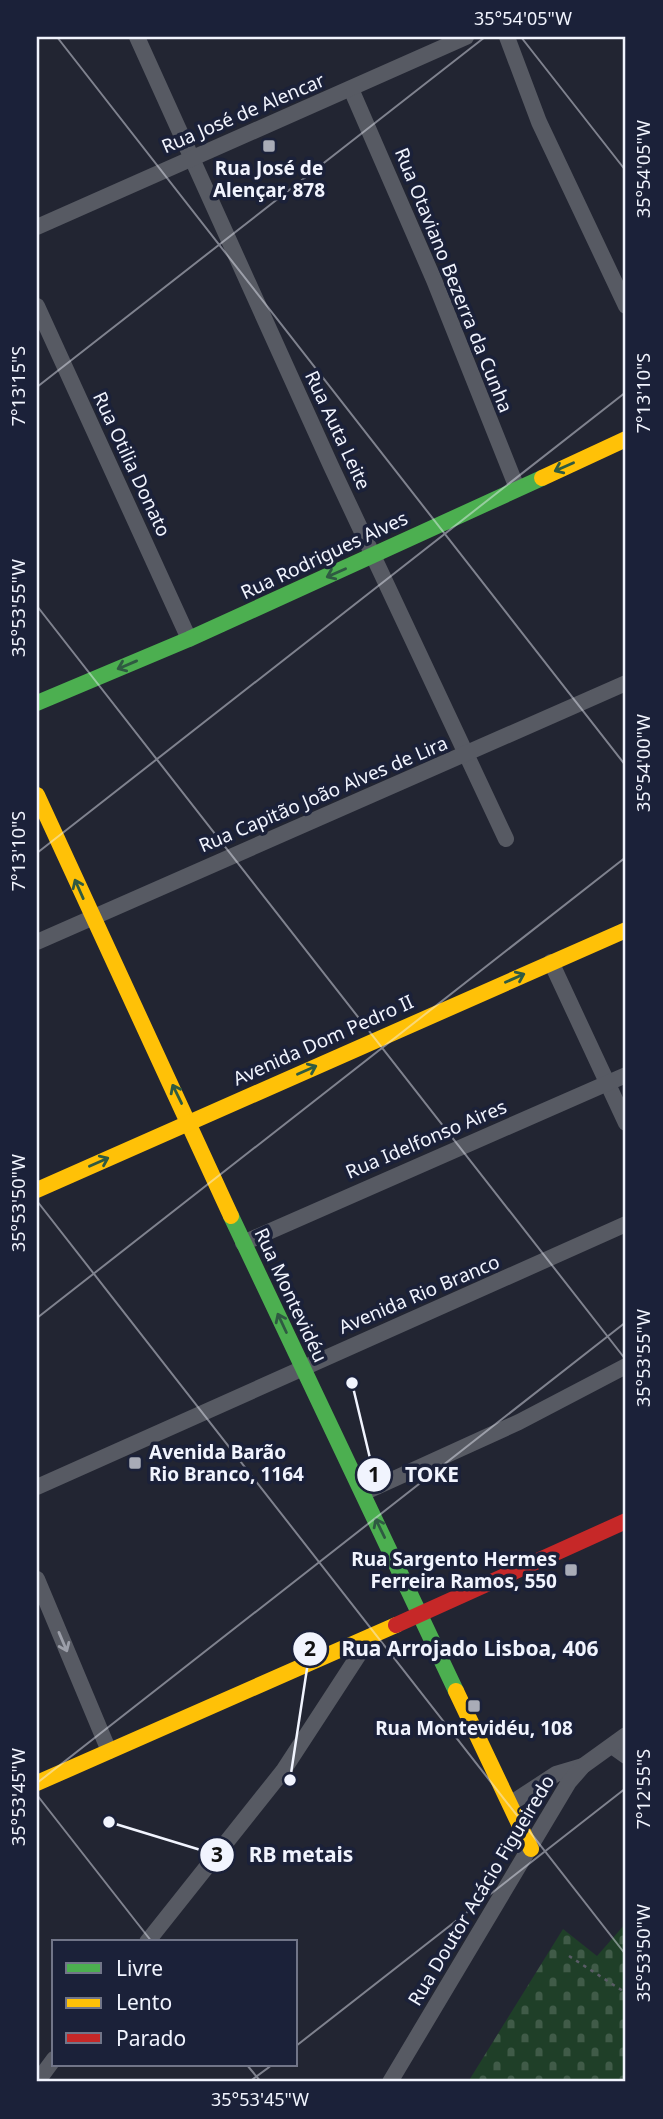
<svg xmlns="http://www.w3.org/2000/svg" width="663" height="2119" font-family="'Noto Sans',sans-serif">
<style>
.cemetery{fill:url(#cemetery-stones)}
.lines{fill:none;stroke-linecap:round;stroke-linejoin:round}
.path{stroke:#5a5c66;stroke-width:2.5;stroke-dasharray:3.5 5;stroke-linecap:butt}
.street{stroke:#575a63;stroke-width:16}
.fast{stroke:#4caf50;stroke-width:16}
.slow{stroke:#ffc107;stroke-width:16}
.jam{stroke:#c62828;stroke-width:16}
.oneway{stroke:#2f5a42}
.oneway2{stroke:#9c9fa9}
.ticks{fill:none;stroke:#f1f4fe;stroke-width:2;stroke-opacity:0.45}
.poi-dot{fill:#a9acb7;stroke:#1b2139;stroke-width:2.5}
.labels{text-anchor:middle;stroke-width:7;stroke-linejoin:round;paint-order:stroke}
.street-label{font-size:19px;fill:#f1f4fe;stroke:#1b2139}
.poi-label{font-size:19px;font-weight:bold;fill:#f1f4fe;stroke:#1b2139}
.leader{fill:none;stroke:#f1f4fe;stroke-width:2.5}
.callout-dot{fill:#f1f4fe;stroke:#1b2139;stroke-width:2.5}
.mark-label{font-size:21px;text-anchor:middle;font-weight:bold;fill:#111}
.callout-label{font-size:21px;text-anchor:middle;font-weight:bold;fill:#f1f4fe;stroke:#1b2139;stroke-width:7;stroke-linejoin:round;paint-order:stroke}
.neatline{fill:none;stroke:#f1f4fe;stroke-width:2.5}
.ticks-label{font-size:18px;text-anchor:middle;fill:#f1f4fe}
</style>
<defs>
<pattern id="cemetery-stones" width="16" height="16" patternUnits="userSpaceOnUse" patternTransform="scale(1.75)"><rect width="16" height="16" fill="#1f3f28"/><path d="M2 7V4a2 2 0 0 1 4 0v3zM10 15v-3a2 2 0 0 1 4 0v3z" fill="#405b48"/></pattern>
</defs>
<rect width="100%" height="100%" fill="#222532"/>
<polygon class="cemetery" points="626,1923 626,2082 468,2082 563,1929 597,1956"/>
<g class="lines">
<g class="path">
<polyline points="569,1956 626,1993"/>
<polyline points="620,2082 626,2073"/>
</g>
<g class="street">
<polyline points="137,37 331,466 506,839"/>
<polyline points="507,37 539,122 626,306"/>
<polyline points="351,89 434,280 517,488"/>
<polyline points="37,227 466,37"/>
<polyline points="37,306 189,639"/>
<polyline points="37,942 626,683"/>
<polyline points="551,962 626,1123"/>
<polyline points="243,1243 626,1075"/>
<polyline points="37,1487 626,1224"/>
<polyline points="363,1493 519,1422 626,1366"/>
<polyline points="37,1579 109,1751"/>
<polyline points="612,1746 626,1756"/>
<polyline points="510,1804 556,1774 583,1766"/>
<polyline points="147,1942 283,1771 371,1636"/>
<polyline points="37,2082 54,2059"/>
<polyline points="390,2082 569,1782 583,1766 626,1735"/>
</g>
<g class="fast">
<polyline points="37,703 189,639 542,478"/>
<polyline points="231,1216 456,1691"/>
</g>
<g class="slow">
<polyline points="542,478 626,439"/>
<polyline points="37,795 231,1216"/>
<polyline points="37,1190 626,930"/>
<polyline points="456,1691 531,1849"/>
<polyline points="37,1783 396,1625"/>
</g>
<polyline class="jam" points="396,1625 626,1521"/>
</g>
<defs><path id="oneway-shaft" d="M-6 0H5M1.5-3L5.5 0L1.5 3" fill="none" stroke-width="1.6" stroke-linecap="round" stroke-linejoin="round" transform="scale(1.75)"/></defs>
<g class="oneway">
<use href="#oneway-shaft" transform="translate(564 467) rotate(156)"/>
<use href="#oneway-shaft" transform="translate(336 573) rotate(156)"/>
<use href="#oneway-shaft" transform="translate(127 665) rotate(157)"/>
<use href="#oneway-shaft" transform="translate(79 889) rotate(-114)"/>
<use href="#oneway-shaft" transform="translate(515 978) rotate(-24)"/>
<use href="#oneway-shaft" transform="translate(307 1070) rotate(-24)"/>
<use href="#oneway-shaft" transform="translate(177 1094) rotate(-116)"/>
<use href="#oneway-shaft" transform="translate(99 1162) rotate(-24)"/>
<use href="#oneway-shaft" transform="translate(282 1323) rotate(-115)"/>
<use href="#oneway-shaft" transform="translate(380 1528) rotate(-116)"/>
</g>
<use class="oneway2" href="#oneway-shaft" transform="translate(63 1642) rotate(67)"/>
<path class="ticks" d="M57,37L626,766M521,37L626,171M37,387L485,37M37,606L626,1360M37,853L626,392M37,1201L626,1955M37,1318L626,857M37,1783L626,1322M37,1795L152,1942M296,2046L626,1788M247,2065L261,2082M249,2082L272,2065"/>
<g class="poi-dot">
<rect x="262" y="139" width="14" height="14" rx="3.5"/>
<rect x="128" y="1456" width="14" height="14" rx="3.5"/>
<rect x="564" y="1563" width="14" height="14" rx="3.5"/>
<rect x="467" y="1699" width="14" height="14" rx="3.5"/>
</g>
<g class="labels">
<g class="street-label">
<text transform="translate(243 113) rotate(-23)" y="7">Rua José de Alencar</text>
<text transform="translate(454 280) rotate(68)" y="7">Rua Otaviano Bezerra da Cunha</text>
<text transform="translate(338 430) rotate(65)" y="7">Rua Auta Leite</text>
<text transform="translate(132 464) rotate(65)" y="7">Rua Otilia Donato</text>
<text transform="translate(324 555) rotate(-25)" y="7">Rua Rodrigues Alves</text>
<text transform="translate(323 794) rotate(-23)" y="7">Rua Capitão João Alves de Lira</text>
<text transform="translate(323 1040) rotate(-24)" y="7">Avenida Dom Pedro II</text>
<text transform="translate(426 1139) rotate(-23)" y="7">Rua Idelfonso Aires</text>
<text transform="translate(419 1294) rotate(-23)" y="7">Avenida Rio Branco</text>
<text transform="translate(291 1295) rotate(65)" y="7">Rua Montevidéu</text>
<text transform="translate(481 1890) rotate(-59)" y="7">Rua Doutor Acácio Figueiredo</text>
</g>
<g class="poi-label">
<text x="269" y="175">Rua José de<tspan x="269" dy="22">Alençar, 878</tspan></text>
<text x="149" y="1459" text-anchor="start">Avenida Barão<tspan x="149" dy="22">Rio Branco, 1164</tspan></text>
<text x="557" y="1566" text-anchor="end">Rua Sargento Hermes<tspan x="557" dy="22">Ferreira Ramos, 550</tspan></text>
<text x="474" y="1735">Rua Montevidéu, 108</text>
</g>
</g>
<path class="leader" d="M352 1383L374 1475M290 1780L310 1649M109 1822L217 1855"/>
<g class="callout-dot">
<circle cx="352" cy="1383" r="7"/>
<circle cx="290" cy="1780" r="7"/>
<circle cx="109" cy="1822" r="7"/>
<circle cx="374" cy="1475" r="18"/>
<circle cx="310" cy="1649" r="18"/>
<circle cx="217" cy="1855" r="18"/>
</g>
<g class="mark-label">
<text x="374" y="1482">1</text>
<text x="310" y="1656">2</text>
<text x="217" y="1862">3</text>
</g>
<g class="callout-label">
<text x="432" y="1482">TOKE</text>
<text x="470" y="1656">Rua Arrojado Lisboa, 406</text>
<text x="301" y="1862">RB metais</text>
</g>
<rect width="663" height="2119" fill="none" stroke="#1b2139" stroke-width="77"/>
<rect x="52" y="1940" width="245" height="126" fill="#1b2139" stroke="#717588" stroke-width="2"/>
<rect x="66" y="1963" width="35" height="10" fill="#4caf50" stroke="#717588" stroke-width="2"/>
<text x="116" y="1976" font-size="21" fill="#f1f4fe">Livre</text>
<rect x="66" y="1998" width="35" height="10" fill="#ffc107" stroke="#717588" stroke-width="2"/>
<text x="116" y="2010" font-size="21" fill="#f1f4fe">Lento</text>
<rect x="66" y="2033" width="35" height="10" fill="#c62828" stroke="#717588" stroke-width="2"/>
<text x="116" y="2046" font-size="21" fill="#f1f4fe">Parado</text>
<rect x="38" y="38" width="586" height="2042" class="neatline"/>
<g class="ticks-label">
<text x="523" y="25">35°54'05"W</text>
<text transform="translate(644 169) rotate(-90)" y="6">35°54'05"W</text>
<text transform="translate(19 386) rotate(-90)" y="6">7°13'15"S</text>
<text transform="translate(644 393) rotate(-90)" y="6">7°13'10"S</text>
<text transform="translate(19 608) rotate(-90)" y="6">35°53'55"W</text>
<text transform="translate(644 763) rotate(-90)" y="6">35°54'00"W</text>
<text transform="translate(19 851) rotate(-90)" y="6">7°13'10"S</text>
<text transform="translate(19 1203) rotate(-90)" y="6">35°53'50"W</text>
<text transform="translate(644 1358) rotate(-90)" y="6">35°53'55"W</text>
<text transform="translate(644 1789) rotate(-90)" y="6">7°12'55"S</text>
<text transform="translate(19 1797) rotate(-90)" y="6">35°53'45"W</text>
<text transform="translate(644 1953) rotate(-90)" y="6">35°53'50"W</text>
<text x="260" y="2106">35°53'45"W</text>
</g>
</svg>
